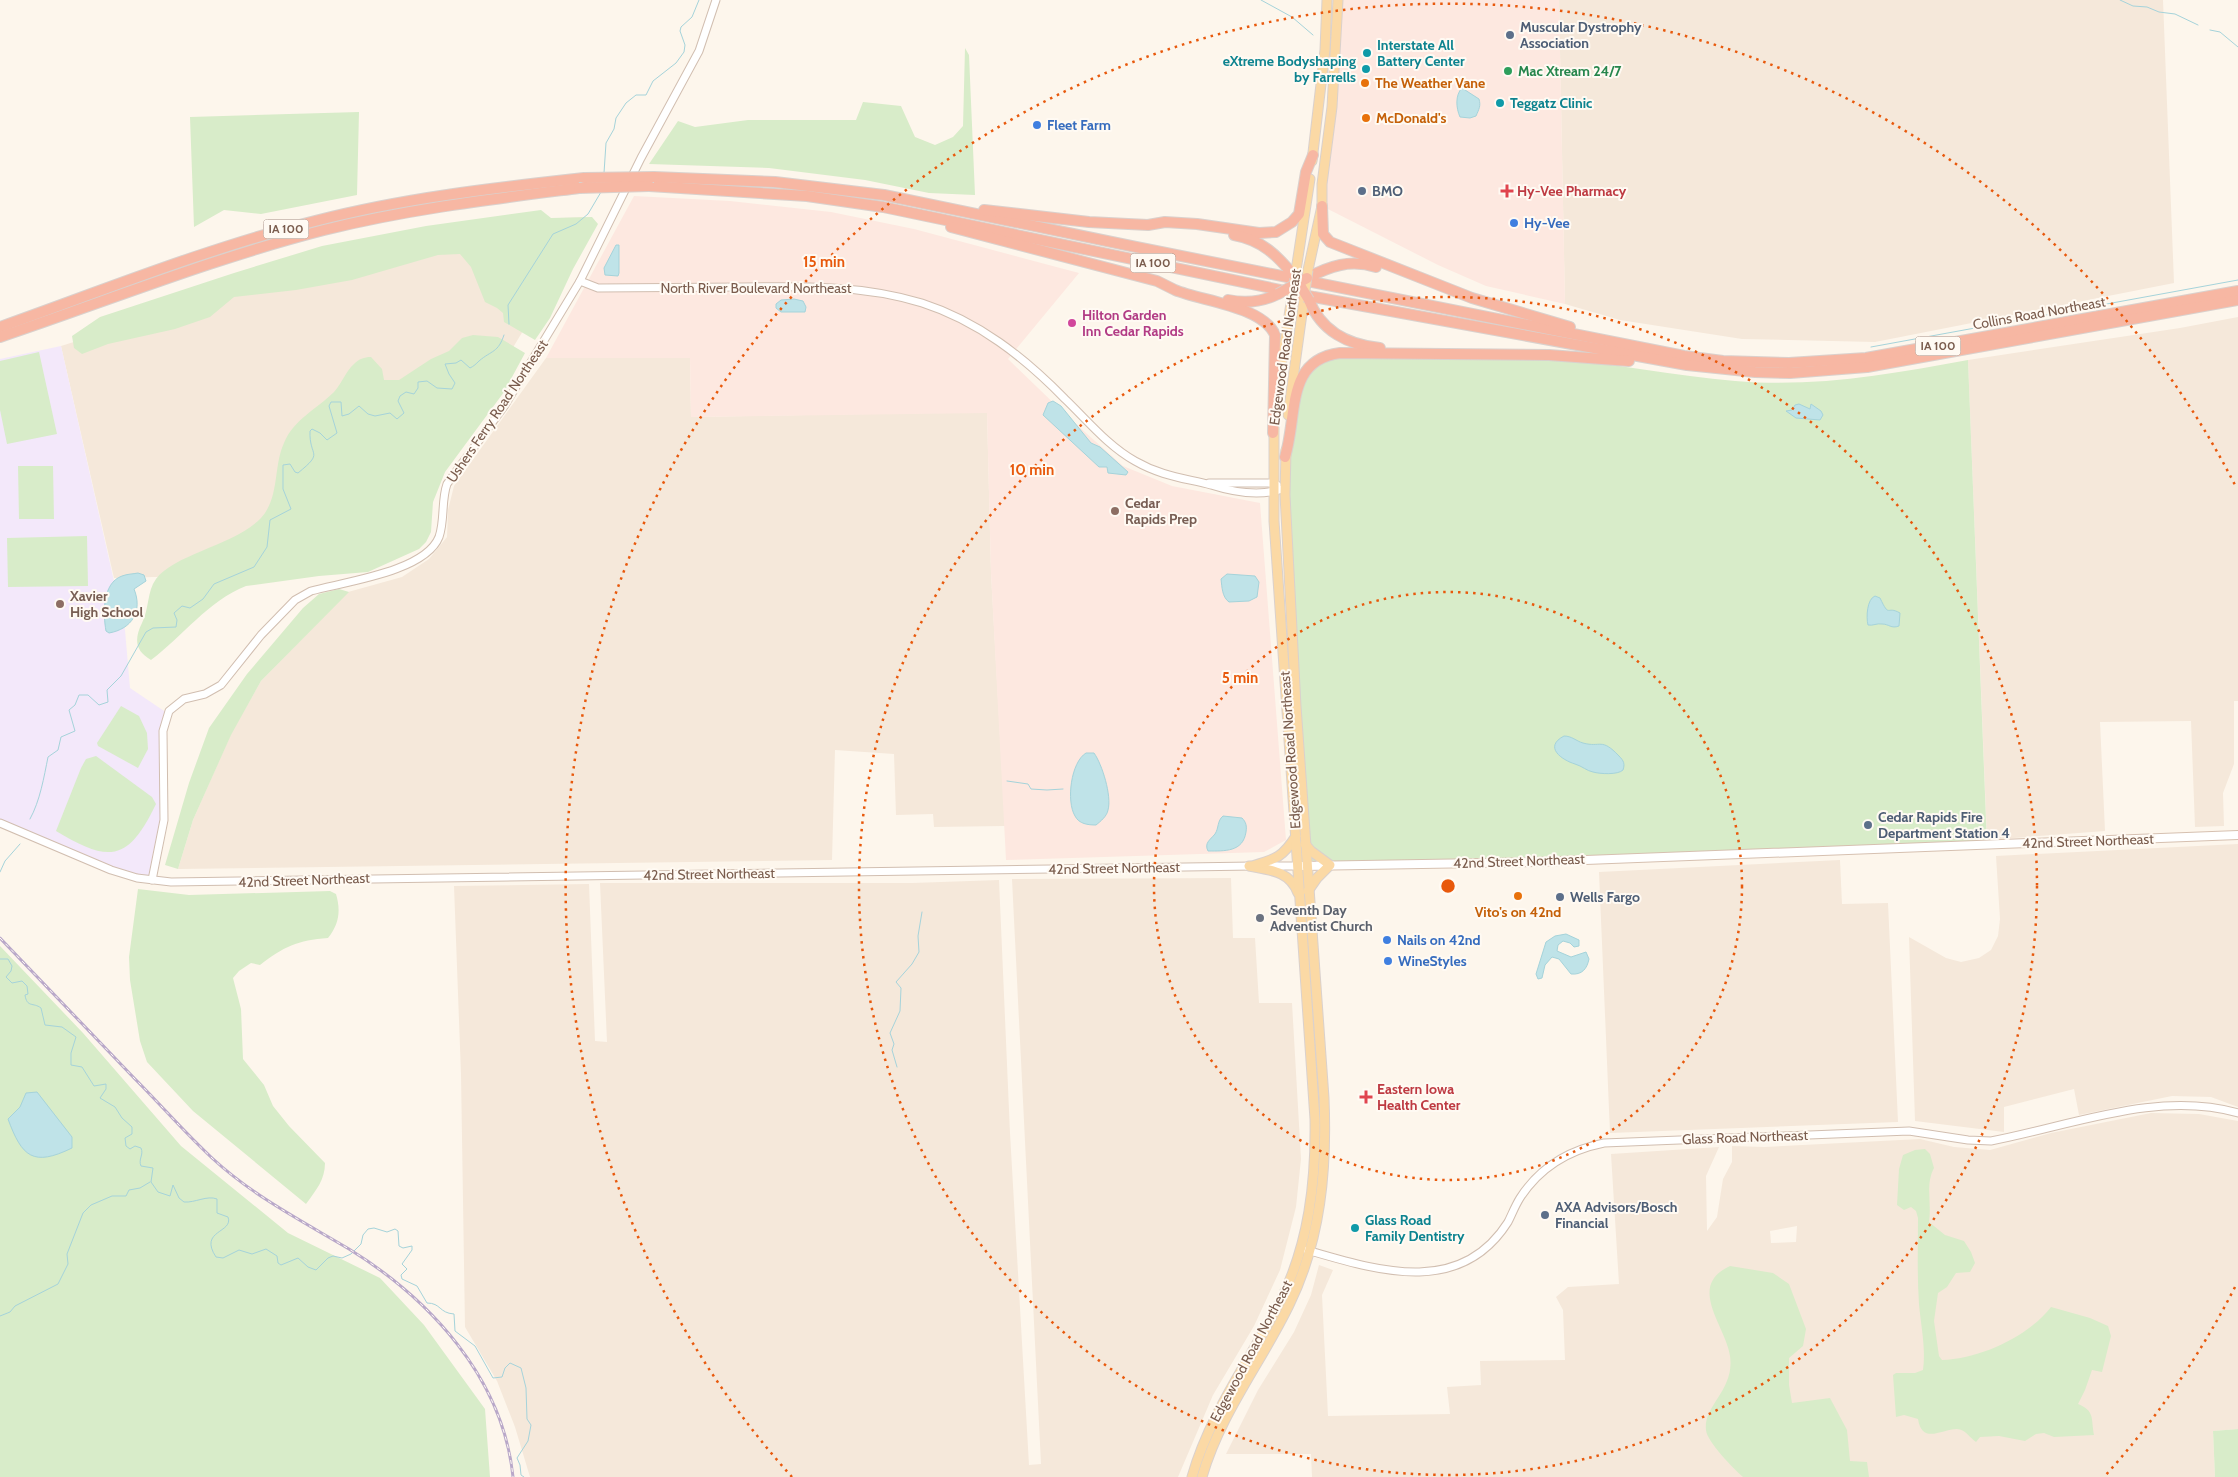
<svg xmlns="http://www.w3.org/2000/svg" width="2238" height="1477" font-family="Cabin,sans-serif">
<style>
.residential{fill:#f5e8da;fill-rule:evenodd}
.commercial{fill:#fde8e0}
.education{fill:#f3e8fa}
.green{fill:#d8ecc9}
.water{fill:#bfe3e8;stroke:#a5d3da}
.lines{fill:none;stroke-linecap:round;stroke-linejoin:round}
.stream{stroke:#a5d3da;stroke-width:1}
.tertiary-casing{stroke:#d1beb0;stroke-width:9}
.secondary-casing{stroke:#d6c0b0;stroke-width:10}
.primary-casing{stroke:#dad1cd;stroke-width:11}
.motorway-casing{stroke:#dad1cd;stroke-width:12}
.tertiary{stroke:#fff;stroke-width:7}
.secondary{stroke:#fff;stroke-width:8}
.primary{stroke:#fbd9a5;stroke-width:9}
.motorway{stroke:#f7b7a3;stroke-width:10}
.rail-casing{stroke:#b9a8c9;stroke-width:3}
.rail{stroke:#fffaf3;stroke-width:1;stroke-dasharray:4;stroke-linecap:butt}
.primary-bridge-casing{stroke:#dad1cd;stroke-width:11;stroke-linecap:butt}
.motorway-bridge-casing{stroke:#dad1cd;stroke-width:12;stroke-linecap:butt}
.primary-bridge{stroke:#fbd9a5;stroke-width:9}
.motorway-bridge{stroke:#f7b7a3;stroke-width:10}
.ring{fill:none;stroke:#e8590c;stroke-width:2.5;stroke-dasharray:2.5 5}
.service-dot{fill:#5c6f8a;stroke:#fffaf3;stroke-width:2}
.culture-dot{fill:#0f9aa8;stroke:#fffaf3;stroke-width:2}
.leisure-dot{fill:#2e9e5b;stroke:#fffaf3;stroke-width:2}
.food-dot{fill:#e8710a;stroke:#fffaf3;stroke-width:2}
.shop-dot{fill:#3f7fe0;stroke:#fffaf3;stroke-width:2}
.health-dot{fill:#e0444e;stroke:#fffaf3;stroke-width:2}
.hotel-dot{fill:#d1479c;stroke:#fffaf3;stroke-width:2}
.education-dot{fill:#8d6e63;stroke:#fffaf3;stroke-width:2}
.worship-dot{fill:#6b7280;stroke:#fffaf3;stroke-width:2}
.labels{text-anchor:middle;stroke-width:4;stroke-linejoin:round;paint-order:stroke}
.shield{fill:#fffaf3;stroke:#a28b7f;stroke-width:1}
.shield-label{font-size:12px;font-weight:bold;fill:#7a5c4d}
.service-label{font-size:14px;font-weight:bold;fill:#4e5e75;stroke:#fffaf3;text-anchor:start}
.culture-label{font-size:14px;font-weight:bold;fill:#0d838f;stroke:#fffaf3;text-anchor:start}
.leisure-label{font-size:14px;font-weight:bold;fill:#27864d;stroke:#fffaf3;text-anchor:start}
.food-label{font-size:14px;font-weight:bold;fill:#c56008;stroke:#fffaf3;text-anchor:start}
.shop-label{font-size:14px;font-weight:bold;fill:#366cbe;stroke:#fffaf3;text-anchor:start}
.health-label{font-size:14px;font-weight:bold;fill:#be3a42;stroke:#fffaf3;text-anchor:start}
.street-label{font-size:14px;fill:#7a5c4d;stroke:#fffaf3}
.hotel-label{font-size:14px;font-weight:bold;fill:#b23c85;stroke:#fffaf3;text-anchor:start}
.education-label{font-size:14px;font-weight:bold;fill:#785e54;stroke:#fffaf3;text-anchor:start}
.worship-label{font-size:14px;font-weight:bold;fill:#5b616d;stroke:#fffaf3;text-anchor:start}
.centre{fill:#e8590c;stroke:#fffaf3;stroke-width:2.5}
.ring-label{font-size:15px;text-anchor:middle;font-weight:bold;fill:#e8590c;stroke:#fffaf3;stroke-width:4;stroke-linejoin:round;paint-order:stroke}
</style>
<rect width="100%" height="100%" fill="#fdf6ec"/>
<g class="residential">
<polygon points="1559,0 2163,0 2174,283 1875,342 1742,339 1620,320 1565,304"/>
<polygon points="592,217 486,392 316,573 114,578 61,346 223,295 527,219"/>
<polygon points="2238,317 2238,701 2234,701 2234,764 2223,793 2224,826 2195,827 2191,721 2100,722 2105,831 1987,840 1968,360 2180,328"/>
<polygon points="546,358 690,358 691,417 987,412 991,573 1005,826 934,827 933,814 896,815 894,754 835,750 832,860 178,869 193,820 231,734 261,681 348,592 402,577 429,559 447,537 448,510 454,486"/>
<polygon points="2238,844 2238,1107 2211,1097 2172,1096 2079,1115 2074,1089 2004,1107 2004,1132 1915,1121 1909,937 1946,958 1961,962 1979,958 1991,950 1998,936 2000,919 1996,856"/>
<polygon points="1840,860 1842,904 1888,903 1898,1122 1610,1133 1599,872"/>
<polygon points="1231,878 1233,938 1255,938 1259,1003 1292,1003 1301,1159 1296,1207 1280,1270 1254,1326 1213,1395 1178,1477 530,1477 515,1427 497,1381 465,1327 461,1074 454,886 589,884 595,1041 607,1042 600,883 912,883 999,880 1010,1133 1029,1465 1041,1464 1012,879"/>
<path d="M2151,1113L2199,1114L2238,1121V1429L2213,1431L2215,1477H1312L1311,1454H1226L1258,1390L1294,1332L1311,1295L1319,1265L1333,1270L1322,1295L1328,1416L1450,1414L1447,1387L1481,1385L1480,1361L1565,1360L1563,1310L1556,1297L1568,1287L1619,1284L1611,1154L1719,1147L1706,1176L1707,1231L1717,1217L1723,1179L1732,1162V1146L1764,1147L1920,1139L1954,1147L1990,1150L2051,1133ZM1797,1226L1796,1242L1771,1243L1770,1231Z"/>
</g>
<g class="commercial">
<polygon points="1338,0 1559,0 1565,304 1486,286 1438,265 1322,206"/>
<polygon points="634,196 730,201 831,212 914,229 1079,273 1008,359 1067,416 1123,466 1172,486 1260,503 1286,840 1264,852 1006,860 991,573 987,413 691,417 690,358 546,358"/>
</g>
<polygon class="education" points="61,346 125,630 130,688 167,713 164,725 165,805 152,880 137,878 0,823 0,359"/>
<g class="green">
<polygon points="965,48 969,55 975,195 929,193 865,180 769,168 649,164 678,121 695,127 748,120 856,120 863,102 901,106 915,137 935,145 953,137 963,126"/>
<polygon points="359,112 357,195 261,214 224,210 194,227 190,117"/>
<polygon points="541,210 551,218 592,217 598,224 573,269 550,318 535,340 504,322 503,313 497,308 485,302 471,267 460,254 438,255 352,280 296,290 234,297 210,317 175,329 108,344 82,354 74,348 72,336 100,317 234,273 322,246 426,226"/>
<path d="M473,335L498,337L525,353L504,392L445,472L433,502L431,532L426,542L419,549L368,572L319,576L246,586C208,601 183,636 151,660C135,651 134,639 142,623C149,610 147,591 156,579C174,554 235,545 261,518C280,497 273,467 284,443C294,419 317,409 334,392C342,383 346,371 354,364C359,359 364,357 371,357L382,369L384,380H399L431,359L449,351L462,338Z"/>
<polygon points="39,352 57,434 7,444 0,410 0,361"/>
<path d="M1328,354C1403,356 1479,354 1555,359C1615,363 1675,376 1735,381C1814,388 1891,374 1968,360L1987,845L1306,865L1287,521L1291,439L1302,376Z"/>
<polygon points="18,466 53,466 54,519 19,519"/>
<polygon points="87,536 88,586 8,587 7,538"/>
<polygon points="339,589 349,592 261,681 231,735 193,820 178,869 165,865 189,783 209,728 247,674 303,608 319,594"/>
<polygon points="121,706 139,716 147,733 148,749 138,768 98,746 97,743"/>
<path d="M96,756L152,797L156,804C128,862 109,863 56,831L81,768L86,759Z"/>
<path d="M138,889L189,895L330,891L336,894C341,911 339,924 328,938C298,940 283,947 260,965L251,963L239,971L233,978L241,1009L243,1059L264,1085L273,1106L289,1126L325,1163C325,1180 316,1190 306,1204L193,1111L147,1062L140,1041L130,980L129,957Z"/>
<polygon points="0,946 83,1033 181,1146 288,1233 380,1278 424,1325 485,1409 490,1477 0,1477"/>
<path d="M1925,1149L1930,1154L1934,1168C1925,1185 1932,1203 1929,1222L1945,1235L1964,1241L1971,1252L1975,1263L1970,1272L1956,1273L1947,1287L1938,1293L1934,1321L1939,1356L1942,1360C1979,1359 2028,1337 2051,1307L2090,1318L2108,1326L2111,1336L2102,1372L2092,1370L2085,1390L2078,1404C2095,1411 2091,1418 2094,1435L2054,1437L2044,1433L2036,1434L2025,1441L1999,1436L1980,1437L1976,1442C1970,1438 1965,1429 1957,1429C1942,1429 1922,1445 1918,1419L1904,1415L1896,1417L1893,1375L1896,1373H1915L1923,1370C1926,1348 1921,1327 1919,1304C1917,1276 1918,1247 1918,1218L1916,1211L1911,1207L1904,1210L1897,1205L1899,1169L1903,1155L1915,1150Z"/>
<path d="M1730,1266L1773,1273L1789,1284L1806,1329L1803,1346L1789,1358V1385L1792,1403L1830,1398L1847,1430L1850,1461L1867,1462L1869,1477H1743C1734,1469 1707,1442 1706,1430C1703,1405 1735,1390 1730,1356C1726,1326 1686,1286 1730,1266Z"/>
<polygon points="2238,1429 2238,1477 2215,1477 2213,1431"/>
</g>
<g class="water">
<path d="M1462,88L1479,99C1481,106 1479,109 1476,116L1470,118L1460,117C1456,108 1455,95 1462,88Z"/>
<polygon points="616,245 619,245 619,273 618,276 605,275 604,268"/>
<polygon points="794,299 803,301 806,307 805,312 781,312 776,308 776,304 781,300"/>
<polygon points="1053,401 1061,406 1091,443 1100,447 1128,472 1126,475 1108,473 1107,467 1099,467 1043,415 1048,403"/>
<polygon points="1799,404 1810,409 1811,404 1821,411 1823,415 1820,420 1796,418 1786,411 1792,410 1795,405"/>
<path d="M138,573L144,575L146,581L134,589C143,611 132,629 109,633L106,631C103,614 102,583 122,576C127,574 133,574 138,573Z"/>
<path d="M1227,574L1255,576L1259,582L1257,597L1249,601L1229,602C1222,597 1222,587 1221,579Z"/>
<path d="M1875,596L1880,598C1890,619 1886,605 1900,613L1899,626C1891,629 1889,624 1882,624C1877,623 1873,626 1868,625C1866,617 1867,599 1875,596Z"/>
<path d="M1564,736C1572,736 1576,741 1583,743C1601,748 1601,737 1619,756C1624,761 1625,764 1623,770C1618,775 1600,774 1593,772C1587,771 1582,766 1575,764C1562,760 1543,747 1564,736Z"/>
<path d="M1086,753H1094C1102,764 1112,796 1108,810C1107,816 1101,821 1096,825C1088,825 1079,824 1075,816C1066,801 1071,762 1086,753Z"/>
<path d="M1223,816L1242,818C1246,822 1247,826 1246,832C1243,852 1225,851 1208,851C1204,843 1210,840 1215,834C1219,828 1217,821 1223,816Z"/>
<path d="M1566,934L1579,940V946L1574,947L1570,943L1563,941L1558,945L1557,951L1571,957L1586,952L1589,959C1587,969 1582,975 1571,974L1559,959L1552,957L1545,965L1542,978L1538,979L1536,974L1546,942L1555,936Z"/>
<path d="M37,1092L72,1137V1148C33,1167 22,1157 8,1119L20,1107L26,1093Z"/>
</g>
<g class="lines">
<g class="stream">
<polyline points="1261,0 1292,17 1313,35"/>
<polyline points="2120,0 2133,6 2147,7 2159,12 2175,14 2198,25"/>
<polyline points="2210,30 2220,32 2238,47"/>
<polyline points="604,173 606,143 614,129 616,118 626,103 636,95 646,95 653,81 676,63 684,52 685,45 680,31 681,27 692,17 699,0"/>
<polyline points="509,324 508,305 553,234 576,224 588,214 601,192"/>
<polyline points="1871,347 2238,280"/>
<polyline points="1007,781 1028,784 1031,789 1047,790 1063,789"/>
<path d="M30,819C40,801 44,777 48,757L58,750L61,737L75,731L69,710L75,705L79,695H88L99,705L108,702L107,690L121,676L146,632L153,628L176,627L177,620L174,613L182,606L190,608L203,599L214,584L254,567L267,547L270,520L291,509L283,489V465L290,464L295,472L298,473C325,451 309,458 310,431L312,429L320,433L327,440L337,433L329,406L331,402H341L342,416L349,414L359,406L368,414L375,416L390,413L397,419L404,413L398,401L400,396L406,392L414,394L418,388V382L427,381L437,388L452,389L455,383L449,374L445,364L456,363L461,360L470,368C474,366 476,364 479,361C492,350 498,353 504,335"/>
<polyline points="0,872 5,861 20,844"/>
<path d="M0,959H8L12,966L11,971L6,977L12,983L22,981L27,986L28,994L25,995C27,1008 33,1002 41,1008L45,1025L62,1027L76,1037L71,1053V1065L82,1067L94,1086L106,1084V1089L100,1098L115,1107L122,1118L132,1127V1134L125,1138L126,1146L130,1149L135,1146L141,1148C144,1155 138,1159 141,1166L153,1168L151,1182L158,1192L170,1196L173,1185L179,1198L184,1202C195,1203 207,1195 217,1199V1213L228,1217C234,1233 198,1230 216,1257L223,1258L239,1250L252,1254L266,1249L277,1256L278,1263L281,1265L298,1258L308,1267L316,1270L328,1258L333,1256L342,1258L351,1254L361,1244L363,1235L368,1229L374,1228L387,1232L395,1229L398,1231L399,1246L403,1248L412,1246V1250L402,1264L407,1269L401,1275L402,1279L417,1286L427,1303C441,1303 439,1313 454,1314L455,1331L475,1346L493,1378L502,1377L505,1368L510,1363L521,1368L526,1388L527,1419L531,1425L528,1441L517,1458L520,1465L521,1475L524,1477"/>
<polyline points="897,1067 892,1050 894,1044 890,1033 900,1011 901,988 896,982 912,964 919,952 918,936 922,912"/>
<polyline points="0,1316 10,1312 15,1306 58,1284 68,1264 67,1254 83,1213 91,1205 112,1196 126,1196 129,1190 140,1188 150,1182"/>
</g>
<defs>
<g id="tertiary">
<path d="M580,281L598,288C646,288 694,287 742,287C803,286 863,285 922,303C978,321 1024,357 1065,399C1087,420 1108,446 1135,461C1161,476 1184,478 1211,485C1233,492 1262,497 1285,488"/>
<polyline points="1209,483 1273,483 1277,485"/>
<polyline points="0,823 111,870 137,878 171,882 1253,866"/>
<polyline points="1263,866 1298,866"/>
<path d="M152,880L164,820L163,731L169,711L184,699L205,694L221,685L261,635L295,600L311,591C343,582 425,572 439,537C445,520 441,501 447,484L505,405L580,281L641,158L699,51L716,0"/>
<path d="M1307,1250C1376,1270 1460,1298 1508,1222C1512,1214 1515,1206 1520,1198C1540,1167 1569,1150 1604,1143L1909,1131L1968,1140L1991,1141C2071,1126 2157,1090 2238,1113"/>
</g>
<polyline id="secondary" points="1303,866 1534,862 2238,835"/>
<g id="primary">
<polyline points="1312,161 1325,50 1327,0"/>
<polyline points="1308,270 1322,206 1322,184 1332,107 1338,0"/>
<polyline points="1295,277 1310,179"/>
<polyline points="1278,385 1292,297"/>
<polyline points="1288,415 1304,299"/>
<polyline points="1305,844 1311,851 1330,865 1317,878 1308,891"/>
<path d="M1249,866C1270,870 1290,871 1298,893"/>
<path d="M1252,866C1276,859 1283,857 1296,836"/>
<path d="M1192,1477C1210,1413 1251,1359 1281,1300C1309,1243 1316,1182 1315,1119L1274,521V428"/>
<path d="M1202,1477C1220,1414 1261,1363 1289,1305C1321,1240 1327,1169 1324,1098L1296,706L1285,495L1286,450"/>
</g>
<g id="motorway">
<polyline points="654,177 775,182 884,195 1136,247 1684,356 1723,361 1789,363 1866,358 2238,291"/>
<polyline points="649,186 807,196 883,207 1314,297 1687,365 1755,372 1790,373 1867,367 2238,300"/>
<polyline points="1322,206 1323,234 1330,242 1472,298 1570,327"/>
<polyline points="984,210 1089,222 1148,225 1165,222 1197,224 1259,233 1276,232 1292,222 1299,214 1306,172 1313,155"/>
<path d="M951,227L1157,281C1163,284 1169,287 1175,290C1201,301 1263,306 1275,335L1273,433"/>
<path d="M1234,235C1262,240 1277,255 1295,277"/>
<path d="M1307,278C1330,266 1350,259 1376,267"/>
<path d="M1228,300C1247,304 1262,302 1278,294"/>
<path d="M1309,300C1321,331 1348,345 1380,348"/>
<path d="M0,327C104,290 208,248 315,221C404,198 493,188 584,178"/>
<path d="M0,337C107,301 214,258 324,230C408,209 493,199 579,188"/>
<path d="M1285,457C1298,415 1285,360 1340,353L1549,355L1629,361"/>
</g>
</defs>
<use href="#tertiary" class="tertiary-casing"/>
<use href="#secondary" class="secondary-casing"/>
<use href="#primary" class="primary-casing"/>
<use href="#motorway" class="motorway-casing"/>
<use href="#tertiary" class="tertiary"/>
<use href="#secondary" class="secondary"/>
<use href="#primary" class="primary"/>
<use href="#motorway" class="motorway"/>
<defs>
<path id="rail" d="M0,938C45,985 90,1032 135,1079C161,1105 185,1133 212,1158C253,1196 302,1221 349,1249C430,1299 503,1378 513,1477"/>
</defs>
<use href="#rail" class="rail-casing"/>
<use href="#rail" class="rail"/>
<defs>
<g id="primary-bridge">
<polyline points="1292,297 1295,279"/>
<polyline points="1304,297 1308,270"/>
</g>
<g id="motorway-bridge">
<polyline points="584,178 654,177"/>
<polyline points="579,188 649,186"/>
<polyline points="1295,277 1309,300"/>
<polyline points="1278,294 1307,278"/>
</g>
</defs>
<use href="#primary-bridge" class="primary-bridge-casing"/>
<use href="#motorway-bridge" class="motorway-bridge-casing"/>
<use href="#primary-bridge" class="primary-bridge"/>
<use href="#motorway-bridge" class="motorway-bridge"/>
</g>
<g class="ring">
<circle cx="1448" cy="886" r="294"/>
<circle cx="1448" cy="886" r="589"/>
<path d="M2235 1287A883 883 0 0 1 2104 1477M792 1477A883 883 0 1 1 2235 485"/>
</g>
<g class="service-dot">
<circle cx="1510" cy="35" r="5"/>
<circle cx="1362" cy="191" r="5"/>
<circle cx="1868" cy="825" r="5"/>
<circle cx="1560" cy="897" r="5"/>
<circle cx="1545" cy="1215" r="5"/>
</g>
<g class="culture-dot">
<circle cx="1367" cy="53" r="5"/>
<circle cx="1366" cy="69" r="5"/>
<circle cx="1500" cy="103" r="5"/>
<circle cx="1355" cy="1228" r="5"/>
</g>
<circle class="leisure-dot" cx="1508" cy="71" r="5"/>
<g class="food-dot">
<circle cx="1365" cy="83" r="5"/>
<circle cx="1366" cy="118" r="5"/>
<circle cx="1518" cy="896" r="5"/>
</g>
<g class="shop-dot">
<circle cx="1037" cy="125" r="5"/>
<circle cx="1514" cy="223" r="5"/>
<circle cx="1387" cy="940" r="5"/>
<circle cx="1388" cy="961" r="5"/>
</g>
<g class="health-dot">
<path d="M1504.5 183.5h5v5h5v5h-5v5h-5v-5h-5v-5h5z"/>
<path d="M1363.5 1089.5h5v5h5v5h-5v5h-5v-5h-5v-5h5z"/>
</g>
<circle class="hotel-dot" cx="1072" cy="323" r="5"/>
<g class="education-dot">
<circle cx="1115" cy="511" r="5"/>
<circle cx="60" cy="604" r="5"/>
</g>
<circle class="worship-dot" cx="1260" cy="918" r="5"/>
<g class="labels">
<g class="shield">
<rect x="263.5" y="219.5" width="45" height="19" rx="4"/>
<rect x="1130.5" y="253.5" width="45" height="19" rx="4"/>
<rect x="1915.5" y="336.5" width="45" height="19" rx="4"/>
</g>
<g class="shield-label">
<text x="286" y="233">IA 100</text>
<text x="1153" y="267">IA 100</text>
<text x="1938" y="350">IA 100</text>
</g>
<g class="service-label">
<text x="1520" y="32">Muscular Dystrophy<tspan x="1520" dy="16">Association</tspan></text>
<text x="1372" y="196">BMO</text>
<text x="1878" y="822">Cedar Rapids Fire<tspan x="1878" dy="16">Department Station 4</tspan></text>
<text x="1570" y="902">Wells Fargo</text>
<text x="1555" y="1212">AXA Advisors/Bosch<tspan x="1555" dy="16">Financial</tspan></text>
</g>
<g class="culture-label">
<text x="1377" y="50">Interstate All<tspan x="1377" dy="16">Battery Center</tspan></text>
<text x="1356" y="66" text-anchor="end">eXtreme Bodyshaping<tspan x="1356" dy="16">by Farrells</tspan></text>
<text x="1510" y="108">Teggatz Clinic</text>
<text x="1365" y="1225">Glass Road<tspan x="1365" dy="16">Family Dentistry</tspan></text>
</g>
<g class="leisure-label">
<text x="1518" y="76">Mac Xtream 24/7</text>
</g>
<g class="food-label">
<text x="1375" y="88">The Weather Vane</text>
<text x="1376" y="123">McDonald's</text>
<text x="1518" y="917" text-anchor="middle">Vito's on 42nd</text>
</g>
<g class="shop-label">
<text x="1047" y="130">Fleet Farm</text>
<text x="1524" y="228">Hy-Vee</text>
<text x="1397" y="945">Nails on 42nd</text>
<text x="1398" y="966">WineStyles</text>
</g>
<g class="health-label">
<text x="1517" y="196">Hy-Vee Pharmacy</text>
<text x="1377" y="1094">Eastern Iowa<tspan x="1377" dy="16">Health Center</tspan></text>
</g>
<g class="street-label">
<text x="756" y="293">North River Boulevard Northeast</text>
<text transform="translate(2039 313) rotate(-10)" y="5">Collins Road Northeast</text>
<text transform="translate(1285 347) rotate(-82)" y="5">Edgewood Road Northeast</text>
<text transform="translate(497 411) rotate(-56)" y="5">Ushers Ferry Road Northeast</text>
<text transform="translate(1290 750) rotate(-94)" y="5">Edgewood Road Northeast</text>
<text transform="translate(2088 841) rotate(-2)" y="5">42nd Street Northeast</text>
<text transform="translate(1519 861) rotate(-2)" y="5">42nd Street Northeast</text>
<text transform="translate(1114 868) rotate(-1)" y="5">42nd Street Northeast</text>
<text transform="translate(709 874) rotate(-1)" y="5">42nd Street Northeast</text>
<text transform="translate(304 880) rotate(-2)" y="5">42nd Street Northeast</text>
<text transform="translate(1745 1137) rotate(-2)" y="5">Glass Road Northeast</text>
<text transform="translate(1251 1351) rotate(-62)" y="5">Edgewood Road Northeast</text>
</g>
<g class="hotel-label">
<text x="1082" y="320">Hilton Garden<tspan x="1082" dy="16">Inn Cedar Rapids</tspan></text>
</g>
<g class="education-label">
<text x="1125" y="508">Cedar<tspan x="1125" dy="16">Rapids Prep</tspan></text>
<text x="70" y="601">Xavier<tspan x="70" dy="16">High School</tspan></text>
</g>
<g class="worship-label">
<text x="1270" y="915">Seventh Day<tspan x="1270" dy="16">Adventist Church</tspan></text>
</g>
</g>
<circle cx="1448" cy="886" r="8" class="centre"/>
<g class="ring-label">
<text x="824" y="267">15 min</text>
<text x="1032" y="475">10 min</text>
<text x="1240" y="683">5 min</text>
</g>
</svg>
